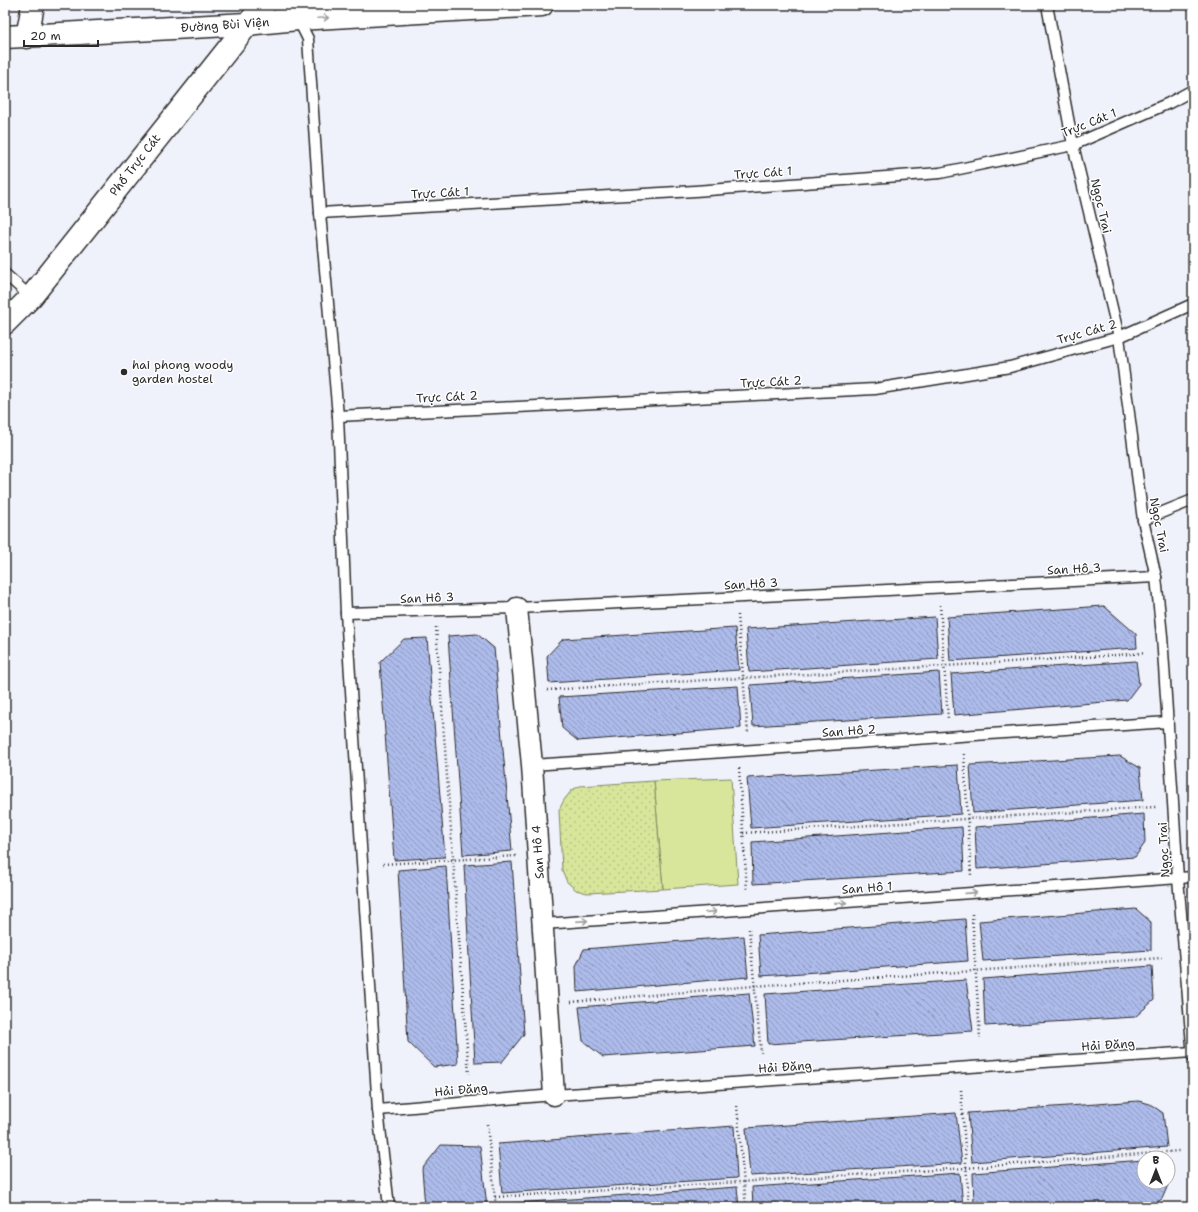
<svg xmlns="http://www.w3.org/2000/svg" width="1198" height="1212" font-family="'Shantell Sans',sans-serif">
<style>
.grass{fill:#d7e69a;stroke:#818862}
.park{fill:url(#park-dots);stroke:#818862}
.building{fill:url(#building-back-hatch);stroke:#2b2b2b}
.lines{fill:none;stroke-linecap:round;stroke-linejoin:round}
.lane-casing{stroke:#2b2b2b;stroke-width:13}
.street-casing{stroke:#2b2b2b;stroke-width:23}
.secondary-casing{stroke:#2b2b2b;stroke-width:25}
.primary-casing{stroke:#2b2b2b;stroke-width:25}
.path{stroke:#2b2b2b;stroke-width:2.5;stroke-dasharray:1 3;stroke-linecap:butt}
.lane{stroke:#fff;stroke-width:10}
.street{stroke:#fff;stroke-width:20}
.secondary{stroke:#fff;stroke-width:22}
.primary{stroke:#fff;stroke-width:22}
.oneway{stroke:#a0a0a0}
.poi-dot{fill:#2b2b2b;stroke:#fff;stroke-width:1.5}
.labels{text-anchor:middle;stroke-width:3;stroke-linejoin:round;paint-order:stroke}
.street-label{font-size:12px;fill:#2b2b2b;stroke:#fff}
.poi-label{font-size:12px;fill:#2b2b2b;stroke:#fff;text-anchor:start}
</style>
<defs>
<pattern id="park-dots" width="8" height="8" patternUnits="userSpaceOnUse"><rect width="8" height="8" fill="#d7e69a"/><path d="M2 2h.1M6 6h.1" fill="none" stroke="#b9c585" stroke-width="1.8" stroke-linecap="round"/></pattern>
<pattern id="building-back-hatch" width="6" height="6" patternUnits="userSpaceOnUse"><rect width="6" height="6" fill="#adbbeb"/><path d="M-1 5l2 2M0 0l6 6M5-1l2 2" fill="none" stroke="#8d98bf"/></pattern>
</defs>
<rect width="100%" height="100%" fill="#eff1fb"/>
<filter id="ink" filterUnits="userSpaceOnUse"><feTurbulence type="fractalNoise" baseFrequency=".025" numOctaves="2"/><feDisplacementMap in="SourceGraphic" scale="8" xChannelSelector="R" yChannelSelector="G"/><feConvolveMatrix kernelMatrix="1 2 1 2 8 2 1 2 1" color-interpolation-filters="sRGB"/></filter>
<g filter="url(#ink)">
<polygon class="grass" points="731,778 738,884 663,889 654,781"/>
<polygon class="park" points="654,781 663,889 587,893 576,890 567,882 562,870 559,810 564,800 572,790 580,786"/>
<g class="building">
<polygon points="1104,606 1136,634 1137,648 950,661 947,617"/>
<polygon points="935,617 938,659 749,672 746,629"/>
<polygon points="735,628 739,670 549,683 547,656 563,639"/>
<polygon points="477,634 494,648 512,851 463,855 448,636"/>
<polygon points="427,638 445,857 394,860 380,662 404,639"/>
<polygon points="1136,661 1139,684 1127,700 954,715 951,674"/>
<polygon points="939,672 942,714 753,726 750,685"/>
<polygon points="738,686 741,728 578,741 562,728 559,697"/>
<polygon points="1120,756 1140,768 1143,800 973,813 970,765"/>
<polygon points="958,765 961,814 751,828 747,778"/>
<polygon points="1144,814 1145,843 1135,857 977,869 975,827"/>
<polygon points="962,827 964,871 753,884 752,842"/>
<polygon points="512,862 524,1034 502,1062 475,1063 464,865"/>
<polygon points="446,866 458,1064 434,1067 408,1042 398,870"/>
<polygon points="1136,909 1151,922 1151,950 983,961 979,921"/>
<polygon points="965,919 968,961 761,976 758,935"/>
<polygon points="744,936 748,977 577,992 576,966 584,949"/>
<polygon points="1152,966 1154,1000 1135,1017 985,1026 983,979"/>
<polygon points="966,980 973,1031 768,1044 765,994"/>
<polygon points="749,993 755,1046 603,1057 583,1041 579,1007"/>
<polygon points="1139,1101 1150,1104 1163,1113 1167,1147 972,1162 968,1113"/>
<polygon points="956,1113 962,1163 750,1176 746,1128"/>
<polygon points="734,1126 737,1178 502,1193 498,1144"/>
<polygon points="441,1145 480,1146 487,1207 425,1207 422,1169"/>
<polygon points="1144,1160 1144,1182 1168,1182 1168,1185 1162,1199 1150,1206 1133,1207 974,1207 973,1173"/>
<polygon points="960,1173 963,1207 753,1207 752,1187"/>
<polygon points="737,1187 739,1207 504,1207 503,1204"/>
</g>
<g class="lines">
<defs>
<g id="lane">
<polyline points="293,5 298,19 308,39 320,213 338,416 346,613 378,1110 389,1207"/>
<polyline points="1047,5 1073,145 1119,337 1143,520 1156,577 1162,636 1178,878 1193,1057"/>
<polyline points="320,213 695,191 940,173 1073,145 1169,103 1193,90"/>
<polyline points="5,274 31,297"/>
<polyline points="338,416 875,389 1010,367 1119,337 1193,304"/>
<polyline points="1143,520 1193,500"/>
<polyline points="346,613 517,608 1156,577"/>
<polyline points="532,765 1168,722"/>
<polyline points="543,924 1193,877"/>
<polyline points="378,1110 554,1095 1193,1052"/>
</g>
<polyline id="street" points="517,608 532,765 554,1095"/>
<polyline id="secondary" points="5,323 31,297 263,5"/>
<g id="primary">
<polyline points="5,37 247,24 298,19 542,5"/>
<polyline points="27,37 33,5"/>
</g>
</defs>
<use href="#lane" class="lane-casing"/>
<use href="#street" class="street-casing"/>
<use href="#secondary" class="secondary-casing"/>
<use href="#primary" class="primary-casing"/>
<g class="path">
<polyline points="940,605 948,719"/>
<polyline points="738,615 748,734"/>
<polyline points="436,627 469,1074"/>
<path d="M547,690C746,677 946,667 1145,653"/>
<polyline points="964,754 971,876"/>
<polyline points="739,768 747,891"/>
<polyline points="743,833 1156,807"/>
<polyline points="383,864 516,856"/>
<polyline points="972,914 980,1038"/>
<polyline points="749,929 761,1053"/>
<polyline points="571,1002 754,986 1162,958"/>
<polyline points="961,1090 969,1207"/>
<polyline points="737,1106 746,1207"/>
<polyline points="487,1124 496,1207"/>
<polyline points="495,1197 966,1168 1179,1151"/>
</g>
<use href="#lane" class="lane"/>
<use href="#street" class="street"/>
<use href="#secondary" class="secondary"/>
<use href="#primary" class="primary"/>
</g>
<defs><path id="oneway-shaft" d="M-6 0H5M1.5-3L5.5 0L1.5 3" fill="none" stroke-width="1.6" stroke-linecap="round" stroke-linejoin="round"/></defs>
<g class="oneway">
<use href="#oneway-shaft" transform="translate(323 18) rotate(-3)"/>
<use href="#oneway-shaft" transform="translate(971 893) rotate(-4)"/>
<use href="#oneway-shaft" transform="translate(841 903) rotate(-4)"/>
<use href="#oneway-shaft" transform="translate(711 912) rotate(-4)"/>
<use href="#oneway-shaft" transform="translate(582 921) rotate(-4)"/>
</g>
</g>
<circle class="poi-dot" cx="124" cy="372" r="4"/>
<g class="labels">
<g class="street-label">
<text transform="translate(225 25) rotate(-4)" y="4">Đường Bùi Viện</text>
<text transform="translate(1089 123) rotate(-22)" y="4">Trực Cát 1</text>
<text transform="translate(135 165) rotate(-52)" y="4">Phố Trực Cát</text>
<text transform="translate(763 173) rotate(-4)" y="4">Trực Cát 1</text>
<text transform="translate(440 193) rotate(-3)" y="4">Trực Cát 1</text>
<text transform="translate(1101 206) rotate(77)" y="4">Ngọc Trai</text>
<text transform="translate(1087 332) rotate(-16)" y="4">Trực Cát 2</text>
<text transform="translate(771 382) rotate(-3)" y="4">Trực Cát 2</text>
<text transform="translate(447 397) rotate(-3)" y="4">Trực Cát 2</text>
<text transform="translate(1159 525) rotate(79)" y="4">Ngọc Trai</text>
<text transform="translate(1074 569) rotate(-3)" y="4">San Hô 3</text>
<text transform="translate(751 584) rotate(-3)" y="4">San Hô 3</text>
<text transform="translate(427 598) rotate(-2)" y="4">San Hô 3</text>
<text transform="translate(849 731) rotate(-4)" y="4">San Hô 2</text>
<text transform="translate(1164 850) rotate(-93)" y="4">Ngọc Trai</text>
<text transform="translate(538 852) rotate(-94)" y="4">San Hô 4</text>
<text transform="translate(867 888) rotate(-4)" y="4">San Hô 1</text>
<text transform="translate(1108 1045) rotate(-4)" y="4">Hải Đăng</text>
<text transform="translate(785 1067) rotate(-4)" y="4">Hải Đăng</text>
<text transform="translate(461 1090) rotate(-5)" y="4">Hải Đăng</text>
</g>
<g class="poi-label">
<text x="132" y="369">hai phong woody<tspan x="132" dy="14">garden hostel</tspan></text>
</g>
</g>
<rect width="1198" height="1212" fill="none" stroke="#fff" stroke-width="20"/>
<rect x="10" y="10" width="1178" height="1192" fill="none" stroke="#2b2b2b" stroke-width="1.5" filter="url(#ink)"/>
<g transform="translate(1156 1170)"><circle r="19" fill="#ffffff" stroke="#aaaaaa"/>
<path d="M0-3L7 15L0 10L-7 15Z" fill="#2b2b2b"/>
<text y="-6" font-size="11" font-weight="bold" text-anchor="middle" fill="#2b2b2b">B</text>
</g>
<path d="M24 40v6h74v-6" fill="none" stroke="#2b2b2b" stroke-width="2"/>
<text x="30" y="40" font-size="12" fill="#2b2b2b" stroke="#ffffff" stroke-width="3" paint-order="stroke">20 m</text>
</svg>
